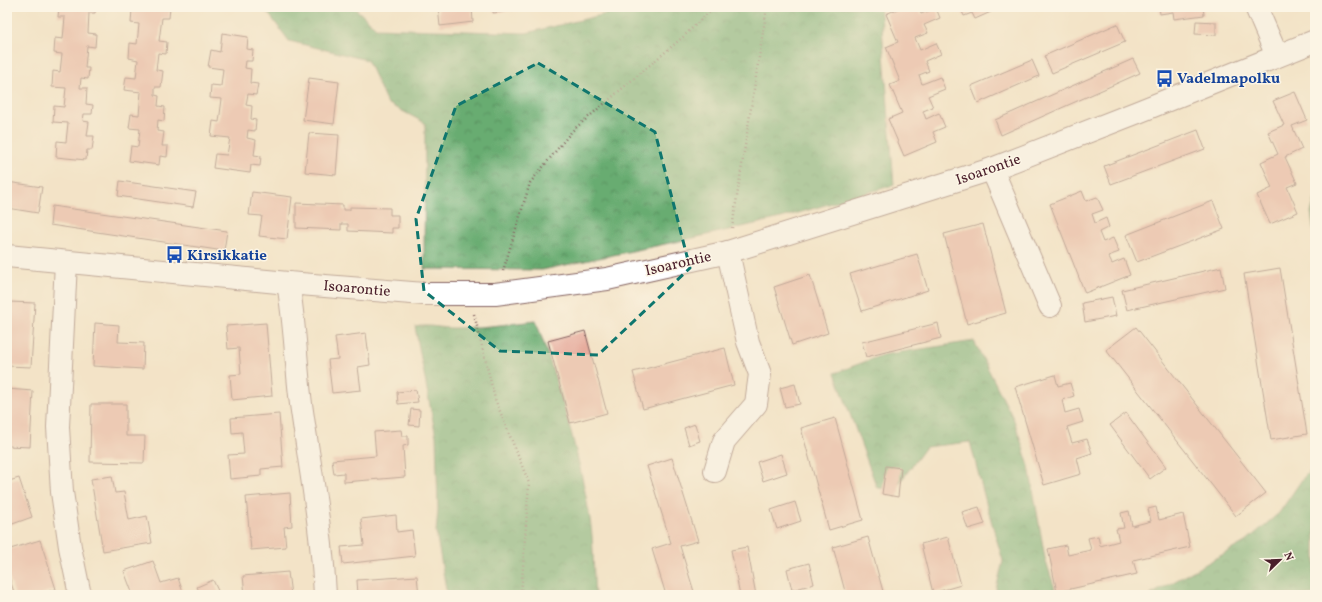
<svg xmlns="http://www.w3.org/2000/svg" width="1322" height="602" font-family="Vollkorn,serif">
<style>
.forest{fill:url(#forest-crowns);stroke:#59664e}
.building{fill:#e6ac9d}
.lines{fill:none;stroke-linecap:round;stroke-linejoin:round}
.minor-casing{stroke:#856462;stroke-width:24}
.path{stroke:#856462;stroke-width:2.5;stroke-dasharray:1 3;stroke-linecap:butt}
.minor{stroke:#fff;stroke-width:22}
.marked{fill:none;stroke:#0f766e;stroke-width:3;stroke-dasharray:8 5;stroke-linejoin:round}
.labels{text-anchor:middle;stroke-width:3;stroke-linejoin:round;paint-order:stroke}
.transit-label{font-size:15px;font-weight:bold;fill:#164399;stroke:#fcf5e5;text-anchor:start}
.street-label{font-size:15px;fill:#4a1f2b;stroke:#fcf5e5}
</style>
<defs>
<pattern id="forest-crowns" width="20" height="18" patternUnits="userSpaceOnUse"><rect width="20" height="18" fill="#68ac71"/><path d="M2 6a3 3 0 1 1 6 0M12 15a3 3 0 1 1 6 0" fill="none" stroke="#588b5d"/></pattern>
</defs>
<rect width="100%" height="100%" fill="#fcf5e5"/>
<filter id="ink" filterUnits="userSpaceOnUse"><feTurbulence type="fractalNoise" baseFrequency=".025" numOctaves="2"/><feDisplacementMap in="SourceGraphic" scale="8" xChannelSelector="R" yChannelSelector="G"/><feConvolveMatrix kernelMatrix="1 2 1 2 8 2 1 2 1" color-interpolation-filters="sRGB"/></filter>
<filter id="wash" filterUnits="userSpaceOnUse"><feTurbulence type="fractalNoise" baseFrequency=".012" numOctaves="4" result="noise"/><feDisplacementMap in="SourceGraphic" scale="16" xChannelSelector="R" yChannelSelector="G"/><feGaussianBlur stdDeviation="0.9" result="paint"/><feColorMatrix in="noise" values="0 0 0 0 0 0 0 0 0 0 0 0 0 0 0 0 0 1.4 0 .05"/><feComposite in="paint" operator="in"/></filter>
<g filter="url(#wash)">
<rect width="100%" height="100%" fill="#f3e3c7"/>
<g class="forest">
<polygon points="257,7 354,7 376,28 526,33 635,7 878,7 881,14 894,185 781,218 689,239 542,270 424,269 425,123 387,103 367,60 289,41 268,13"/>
<polygon points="1315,199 1315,242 1311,212"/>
<path d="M536,321C559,386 579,451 590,519C594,543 593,570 595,595H447L436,532L438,510L436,437L415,327C428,324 439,328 452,328C480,328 508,324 536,321Z"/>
<polygon points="974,341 1014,420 1029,466 1045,558 1057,595 997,595 996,589 1003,561 988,510 970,442 926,447 895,489 877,488 835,373 882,355"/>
<polygon points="1315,466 1315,595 1150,595 1245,542 1279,513 1303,478"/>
</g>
<g id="blocks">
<g class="building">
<polygon points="59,7 96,7 95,13 89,13 88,33 96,34 95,47 87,46 85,68 89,68 88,79 81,78 80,88 87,88 86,104 93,105 92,114 84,114 83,121 89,122 87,136 94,136 92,150 87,150 86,160 56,157 57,141 66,142 68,123 53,122 54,106 64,107 66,88 52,87 53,71 60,72 62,54 54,53 55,38 63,39 65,17 58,17"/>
<polygon points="142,7 170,7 169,18 162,18 159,41 167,42 166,54 158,53 156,70 163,71 161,87 155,87 155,95 159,96 158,106 165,107 164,121 158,120 157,131 164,132 162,146 168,146 167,157 160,156 159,165 129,161 131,146 138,147 140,129 129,128 131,114 139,115 141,92 124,90 126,77 136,78 138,60 129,58 130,43 137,44 139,24 131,23 132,9 142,10"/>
<polygon points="438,7 472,7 473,22 440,26"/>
<polygon points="493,7 534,7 534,8 493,13"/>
<polygon points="902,7 918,7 921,14 936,8 940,18 924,25 928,33 915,38 920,50 936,43 941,54 925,61 929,71 919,75 922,84 940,77 945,89 928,96 933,107 923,111 926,119 939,113 945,127 933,132 937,142 904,156 888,119 902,113 890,85 900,81 886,47 898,42 886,14"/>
<polygon points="960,7 1002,7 975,19 972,13 964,16"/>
<polygon points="1159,7 1203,7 1204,15 1174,19 1173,12 1160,14"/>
<polygon points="1196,21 1216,22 1216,35 1195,34"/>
<polygon points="1117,24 1125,42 1052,73 1044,56"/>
<polygon points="222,33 248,37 247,49 253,50 252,61 246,61 245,68 251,69 250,83 258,84 256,95 248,94 246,105 252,106 251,119 256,120 255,131 248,130 247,138 256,140 254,155 261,156 260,166 251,165 250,173 213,168 215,154 227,155 230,138 211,136 213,121 219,122 222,99 210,98 211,85 221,86 223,69 208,67 211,50 220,52"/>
<polygon points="1133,59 1140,73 1001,135 995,120"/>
<polygon points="1032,60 1039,76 978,103 971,86"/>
<polygon points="309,78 339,82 334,124 303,120"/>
<polygon points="1295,92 1307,120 1292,126 1302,149 1285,157 1297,183 1287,187 1298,212 1270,224 1257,195 1272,188 1261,162 1278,154 1268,132 1284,125 1273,101"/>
<polygon points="1198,130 1205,149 1111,184 1104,166"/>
<polygon points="309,133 339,135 336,175 305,172"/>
<polygon points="120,181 196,192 193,207 118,196"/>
<polygon points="7,182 42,187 38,213 7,208"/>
<polygon points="1082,191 1086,201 1097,197 1103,210 1092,214 1095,223 1106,218 1109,227 1099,232 1103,242 1113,238 1119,252 1108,256 1112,264 1124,259 1130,275 1085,293 1050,204"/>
<polygon points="252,192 292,197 287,239 259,236 262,216 249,215"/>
<polygon points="1213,201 1224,229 1137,262 1126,235"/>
<polygon points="296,203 343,205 343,210 350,210 350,207 390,208 390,215 398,215 398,228 392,228 392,233 348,231 348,224 341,224 341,230 296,228"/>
<polygon points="52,206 227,231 224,251 50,225"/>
<polygon points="983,224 1006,313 967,324 944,234"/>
<polygon points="917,254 928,290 862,311 850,274"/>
<polygon points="1221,267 1225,288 1127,310 1122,290"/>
<polygon points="1280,268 1307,434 1271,440 1244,274"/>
<polygon points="810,275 828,333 792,345 774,287"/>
<polygon points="1112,297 1116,316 1085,322 1082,303"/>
<polygon points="9,302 35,303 31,367 7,366 7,329"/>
<polygon points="95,323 119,325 118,342 144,343 143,369 93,366"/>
<polygon points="266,323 272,396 232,400 230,375 241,374 239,348 228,349 226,326"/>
<polygon points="938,323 941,338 866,357 862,342"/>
<polygon points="1136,327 1266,493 1236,516 1106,350"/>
<polygon points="585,331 607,413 570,423 548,341"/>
<polygon points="366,333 370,365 358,367 361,390 332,393 328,360 338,359 335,337"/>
<polygon points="725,348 734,385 643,409 633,372"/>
<polygon points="1055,375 1058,386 1070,383 1074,396 1062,400 1065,413 1079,409 1083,422 1067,427 1072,443 1087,439 1092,453 1077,458 1081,474 1044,485 1015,387"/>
<polygon points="795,384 800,404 785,407 780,388"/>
<polygon points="7,389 33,391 30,447 7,446"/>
<polygon points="416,390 418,402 398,404 397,392"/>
<polygon points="91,404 126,404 126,436 145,436 144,463 90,462"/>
<polygon points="411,409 420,410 419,426 409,425"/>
<polygon points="1126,413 1166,467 1150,479 1110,425"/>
<polygon points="279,414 283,467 261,469 261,476 230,479 228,455 244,454 242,432 232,433 231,418"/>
<polygon points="835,418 863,520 829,530 801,428"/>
<polygon points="695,424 700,441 689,445 684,428"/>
<polygon points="401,430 402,436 408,436 408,445 403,446 405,477 344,482 344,473 334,474 332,460 376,456 374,432"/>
<polygon points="781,454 787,473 763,481 757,462"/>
<polygon points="672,458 698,541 680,546 695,595 666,595 652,549 671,543 647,466"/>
<polygon points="886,466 901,468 898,497 882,494"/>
<polygon points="112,476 115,493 124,492 129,520 147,516 152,543 103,551 91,479"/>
<polygon points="7,477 9,481 19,478 32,517 7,526"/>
<polygon points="290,493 292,526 284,527 286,547 251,550 246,497"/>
<polygon points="795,502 801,521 777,529 771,510"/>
<polygon points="979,507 985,524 968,529 962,512"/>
<polygon points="1156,507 1159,520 1183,514 1190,547 1133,560 1137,574 1057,592 1048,549 1066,545 1068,555 1091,550 1088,538 1098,536 1100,546 1119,541 1116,529 1124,528 1121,513 1129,511 1132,526 1151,521 1148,509"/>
<polygon points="396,515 397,532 412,530 415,556 343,564 341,547 364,545 361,519"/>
<polygon points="868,537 884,595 846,595 833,547"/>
<polygon points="948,537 961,585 933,593 921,544"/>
<polygon points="40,540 56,589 38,595 15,595 7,571 7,550"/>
<polygon points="747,547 756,595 740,595 731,550"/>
<polygon points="153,561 161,583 178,578 184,595 133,595 124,571"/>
<polygon points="809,563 814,584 792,590 787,569"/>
<polygon points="288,572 291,595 245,595 243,576"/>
<polygon points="417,576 419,595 358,595 357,580"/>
<polygon points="213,580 220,595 201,595 197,587"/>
</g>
</g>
</g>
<g filter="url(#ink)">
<use href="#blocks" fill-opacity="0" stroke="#856462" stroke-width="1"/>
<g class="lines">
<defs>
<g id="minor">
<polyline points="1256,7 1277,56"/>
<polyline points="992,169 1050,306"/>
<polyline points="7,256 288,283 424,294 495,294 607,279 728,252 992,169 1138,112 1315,41"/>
<polyline points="66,262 58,427 62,492 70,547 80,595"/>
<path d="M288,283C295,323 296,364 301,404C310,468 322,531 325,595"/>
<polyline points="715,471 724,441 756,404 760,374 748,342 728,252"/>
</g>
</defs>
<use href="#minor" class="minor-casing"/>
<g class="path">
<polyline points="732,228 767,7"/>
<polyline points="503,271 530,183 572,131 683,37 714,7"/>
<polyline points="474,314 495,399 529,483 521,595"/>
</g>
<use href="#minor" class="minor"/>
</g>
</g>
<path d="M0 0H1322V602H0ZM538,63L655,132L690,268L598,355L500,351L424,291L416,219L456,106Z" fill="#f3e3c7" fill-opacity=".55" fill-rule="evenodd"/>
<path class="marked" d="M538,63L655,132L690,268L598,355L500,351L424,291L416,219L456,106Z"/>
<defs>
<symbol id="bus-bare" viewBox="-9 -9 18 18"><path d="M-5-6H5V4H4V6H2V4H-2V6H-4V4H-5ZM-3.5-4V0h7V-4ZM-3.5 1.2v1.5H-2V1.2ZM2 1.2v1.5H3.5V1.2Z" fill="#1a4fb4" stroke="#fcf5e5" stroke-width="2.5" paint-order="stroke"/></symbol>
</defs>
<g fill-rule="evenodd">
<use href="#bus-bare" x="1152" y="66" width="25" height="25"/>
<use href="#bus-bare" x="162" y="242" width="25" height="25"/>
</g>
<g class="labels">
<g class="transit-label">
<text x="1177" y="83">Vadelmapolku</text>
<text x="187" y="260">Kirsikkatie</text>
</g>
<g class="street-label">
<text transform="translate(988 169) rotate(-19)" y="5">Isoarontie</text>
<text transform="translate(678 263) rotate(-13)" y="5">Isoarontie</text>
<text transform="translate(357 288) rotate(5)" y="5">Isoarontie</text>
</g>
</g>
<rect width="1322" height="602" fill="none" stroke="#fcf5e5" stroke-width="24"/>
<g transform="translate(1280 560) rotate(67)" stroke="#fcf5e5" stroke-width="3" paint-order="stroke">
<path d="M0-3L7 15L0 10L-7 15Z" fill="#4a1f2b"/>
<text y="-6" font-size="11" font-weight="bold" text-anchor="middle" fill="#4a1f2b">N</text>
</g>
</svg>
